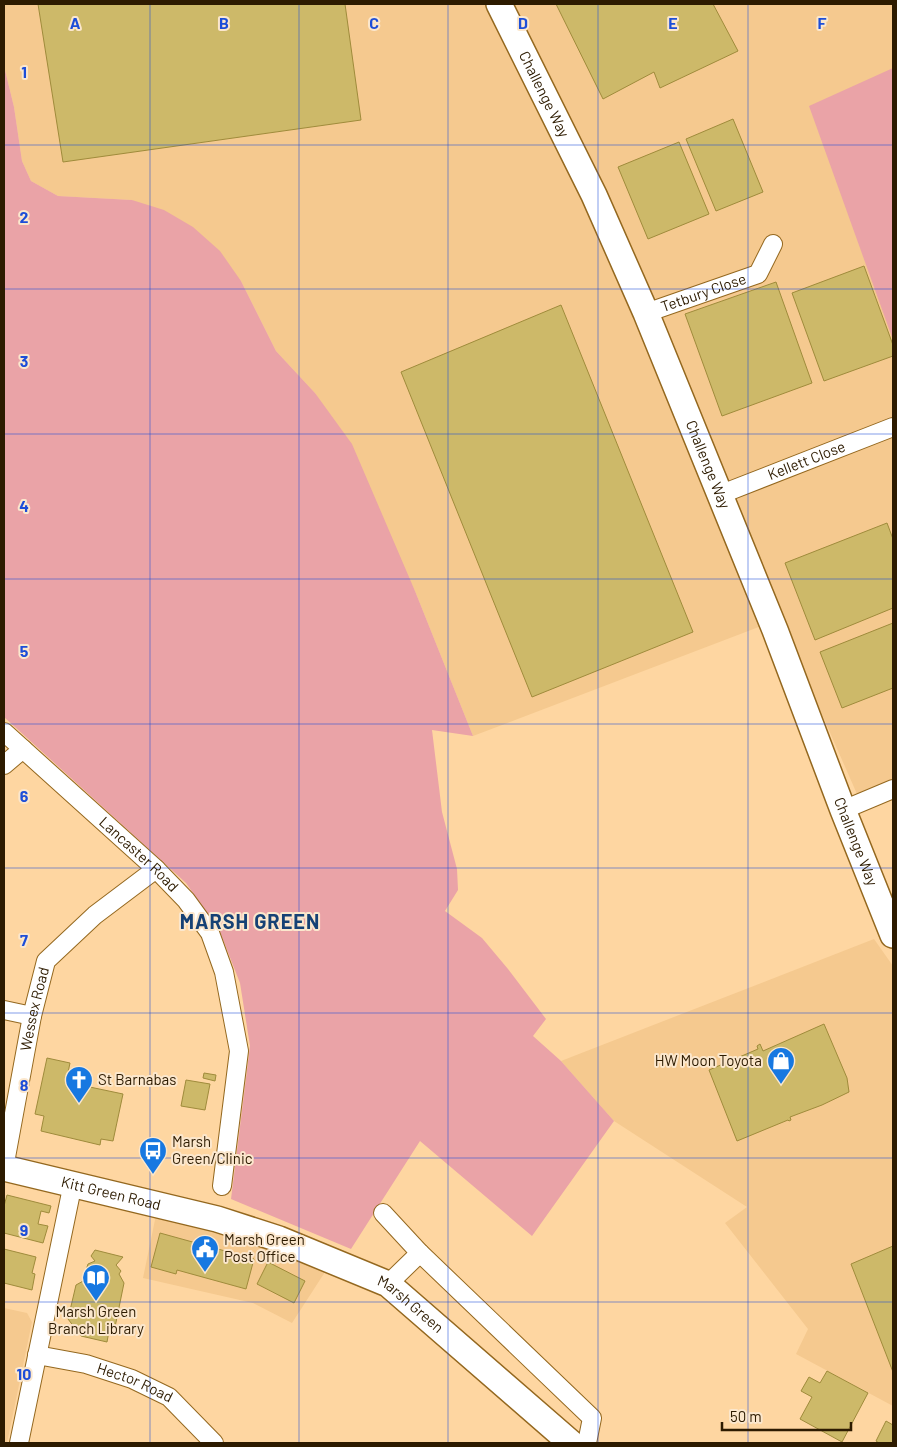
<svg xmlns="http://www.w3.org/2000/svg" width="897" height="1447" font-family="Barlow,sans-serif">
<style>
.built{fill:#f5c98f}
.green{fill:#eaa3a7}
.building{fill:#cdb969;stroke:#9f8b3b}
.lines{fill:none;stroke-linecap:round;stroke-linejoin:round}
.street-casing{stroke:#94681f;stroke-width:20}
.secondary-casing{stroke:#94681f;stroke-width:28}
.street{stroke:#fff;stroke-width:18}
.secondary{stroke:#fff;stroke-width:25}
.grid{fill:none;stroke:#1d4ed8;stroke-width:1;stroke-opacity:0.55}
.labels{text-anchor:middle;stroke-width:4;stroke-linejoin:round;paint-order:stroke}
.street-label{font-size:15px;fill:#2d1b00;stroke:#fbe7cd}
.poi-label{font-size:15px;fill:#2d1b00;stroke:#fbe7cd;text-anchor:start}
.district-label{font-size:20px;font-weight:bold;letter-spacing:1px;fill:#164175;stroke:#fbe7cd}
.grid-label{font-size:16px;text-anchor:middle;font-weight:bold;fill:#1d4ed8;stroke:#fbe7cd;stroke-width:4;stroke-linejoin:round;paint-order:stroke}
</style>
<rect width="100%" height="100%" fill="#fed6a1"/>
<g class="built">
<polygon points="4,4 893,4 893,779 857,794 780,619 473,736 415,591 315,393 276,351 241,281 132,200 58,196 31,181 22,161 14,107 4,66"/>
<polygon points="874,939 893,966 893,1406 796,1354 808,1329 725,1223 747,1207 614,1121 561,1061"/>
<polygon points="156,1215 272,1246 325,1272 292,1323 253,1303 143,1278"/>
<polygon points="4,1308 27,1313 32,1322 7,1443 4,1443"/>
</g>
<g class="green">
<polygon points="4,66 14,107 22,161 31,181 58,196 132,200 164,210 193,227 220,251 241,281 276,351 315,393 352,444 415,591 473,736 432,730 442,812 457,869 458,890 445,911 482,938 508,969 546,1019 533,1036 561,1061 614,1121 532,1236 420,1141 351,1249 231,1199 250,1046 240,983 220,932 186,883 4,717"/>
<polygon points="893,68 893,340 809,106"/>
</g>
<g class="building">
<polygon points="38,4 345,4 361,120 63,162"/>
<polygon points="556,4 713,4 738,51 660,88 654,72 603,99"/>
<polygon points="733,119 763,192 716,211 686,139"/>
<polygon points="679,142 709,214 648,239 618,167"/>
<polygon points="864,266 893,345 893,356 824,381 792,293"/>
<polygon points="776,282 812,383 722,416 685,314"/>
<polygon points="561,305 693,632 532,697 401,372"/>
<polygon points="887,523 893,539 893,608 815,640 785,563"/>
<polygon points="893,623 893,688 842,708 820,652"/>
<polygon points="824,1024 847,1078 849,1092 822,1105 790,1117 791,1120 789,1121 788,1120 737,1141 709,1070 758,1049 757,1046 760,1044 763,1051"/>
<polygon points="47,1058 70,1063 66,1082 123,1094 113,1141 101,1139 100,1145 41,1131 44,1116 35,1114"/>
<polygon points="204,1073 216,1075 215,1081 203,1078"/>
<polygon points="186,1080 210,1084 205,1110 181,1106"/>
<polygon points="7,1195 51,1206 49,1213 41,1211 38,1224 48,1226 43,1243 4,1233 4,1206"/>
<polygon points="160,1233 254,1259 246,1289 177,1270 176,1274 151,1267"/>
<polygon points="893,1246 893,1372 851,1264"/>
<polygon points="4,1249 36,1257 32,1273 35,1274 32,1290 4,1283"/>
<polygon points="95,1250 123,1257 116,1265 121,1271 119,1274 124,1283 114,1332 109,1331 107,1342 81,1336 68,1319 76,1285 85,1280 84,1276 88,1264 95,1261 91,1256"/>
<polygon points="268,1262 305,1281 294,1303 257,1284"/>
<polygon points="827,1371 868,1393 842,1442 800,1419 812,1397 801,1391 809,1377 820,1383"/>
<polygon points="886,1421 893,1425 893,1443 879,1443 876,1441"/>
</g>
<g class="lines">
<defs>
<g id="street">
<path id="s1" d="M646,313L758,274L773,244"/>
<path id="s2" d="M719,495L893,427"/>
<path id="s3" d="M4,732L156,869L186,900L210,933L224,972L239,1051L222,1186"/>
<polyline points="4,765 23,749"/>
<polyline points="843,810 893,789"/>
<polyline points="4,1010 32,1016"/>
<path id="s4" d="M4,1168L32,1016L46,961L95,915L156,869"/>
<polyline points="383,1213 420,1253"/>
<polyline points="388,1284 420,1253 592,1418 587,1443"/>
<path id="s5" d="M37,1355L86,1364L132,1379L169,1397L214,1443"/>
<polyline points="19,1443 73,1183"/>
</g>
<g id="secondary">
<path id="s6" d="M499,4L594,195L646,313L775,630L843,810L893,935"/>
<path id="s7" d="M4,1168L217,1219L279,1239L388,1284L571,1443"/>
</g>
</defs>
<use href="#street" class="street-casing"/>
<use href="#secondary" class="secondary-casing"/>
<use href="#street" class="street"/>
<use href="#secondary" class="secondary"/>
</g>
<path class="grid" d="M150,4V1443M299,4V1443M448,4V1443M598,4V1443M748,4V1443M4,145H893M4,289H893M4,434H893M4,579H893M4,724H893M4,868H893M4,1013H893M4,1158H893M4,1302H893"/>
<defs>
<symbol id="shop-pin" viewBox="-11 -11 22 30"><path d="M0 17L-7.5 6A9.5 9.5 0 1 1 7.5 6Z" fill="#1778e1" stroke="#fbe7cd"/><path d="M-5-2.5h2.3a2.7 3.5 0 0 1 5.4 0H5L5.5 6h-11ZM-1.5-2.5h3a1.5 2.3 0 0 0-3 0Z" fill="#fff"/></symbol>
<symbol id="church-pin" viewBox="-11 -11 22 30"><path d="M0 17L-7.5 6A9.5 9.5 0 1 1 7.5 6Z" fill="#1778e1" stroke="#fbe7cd"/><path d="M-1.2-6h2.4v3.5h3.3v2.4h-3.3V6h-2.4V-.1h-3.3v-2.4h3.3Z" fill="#fff"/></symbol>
<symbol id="bus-pin" viewBox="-11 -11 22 30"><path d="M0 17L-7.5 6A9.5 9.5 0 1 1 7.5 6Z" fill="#1778e1" stroke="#fbe7cd"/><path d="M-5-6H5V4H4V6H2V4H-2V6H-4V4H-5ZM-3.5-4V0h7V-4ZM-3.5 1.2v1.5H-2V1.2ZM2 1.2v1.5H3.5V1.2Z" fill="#fff"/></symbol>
<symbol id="civic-pin" viewBox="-11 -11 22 30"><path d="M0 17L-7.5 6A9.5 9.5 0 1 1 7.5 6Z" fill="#1778e1" stroke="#fbe7cd"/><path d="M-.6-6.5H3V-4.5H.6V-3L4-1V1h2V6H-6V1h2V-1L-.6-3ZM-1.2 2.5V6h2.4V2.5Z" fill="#fff"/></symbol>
<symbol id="library-pin" viewBox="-11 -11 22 30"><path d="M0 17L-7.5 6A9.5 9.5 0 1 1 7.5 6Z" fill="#1778e1" stroke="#fbe7cd"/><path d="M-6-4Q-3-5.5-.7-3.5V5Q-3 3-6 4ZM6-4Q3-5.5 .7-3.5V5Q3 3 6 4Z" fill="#fff"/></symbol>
</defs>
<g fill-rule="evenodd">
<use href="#shop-pin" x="765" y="1045" width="32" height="43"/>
<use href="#church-pin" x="63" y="1064" width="32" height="43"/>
<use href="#bus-pin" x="137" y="1135" width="32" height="43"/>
<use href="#civic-pin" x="189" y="1233" width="32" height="43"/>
<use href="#library-pin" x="80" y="1262" width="32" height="43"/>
</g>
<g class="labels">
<g class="street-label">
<text dy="5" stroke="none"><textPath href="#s6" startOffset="101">Challenge Way</textPath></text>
<text dy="5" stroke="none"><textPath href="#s1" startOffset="61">Tetbury Close</textPath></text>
<text dy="5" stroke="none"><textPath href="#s2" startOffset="94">Kellett Close</textPath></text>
<text dy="5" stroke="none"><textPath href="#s6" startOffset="506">Challenge Way</textPath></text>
<text dy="5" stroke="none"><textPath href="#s6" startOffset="911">Challenge Way</textPath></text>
<text dy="5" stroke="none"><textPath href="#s3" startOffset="182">Lancaster Road</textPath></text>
<text dy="5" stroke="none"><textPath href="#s4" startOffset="162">Wessex Road</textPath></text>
<text dy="5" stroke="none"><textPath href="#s7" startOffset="110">Kitt Green Road</textPath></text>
<text dy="5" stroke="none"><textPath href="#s7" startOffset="432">Marsh Green</textPath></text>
<text dy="5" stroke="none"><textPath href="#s5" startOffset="102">Hector Road</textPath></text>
</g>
<g class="poi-label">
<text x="762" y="1066" text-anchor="end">HW Moon Toyota</text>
<text x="98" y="1085">St Barnabas</text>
<text x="172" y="1147">Marsh<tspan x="172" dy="17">Green/Clinic</tspan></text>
<text x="224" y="1245">Marsh Green<tspan x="224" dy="17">Post Office</tspan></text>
<text x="96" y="1317" text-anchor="middle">Marsh Green<tspan x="96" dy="17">Branch Library</tspan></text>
</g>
<g class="district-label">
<text x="250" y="929">MARSH GREEN</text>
</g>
</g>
<g class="grid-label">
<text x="75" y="29">A</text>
<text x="224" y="29">B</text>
<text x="374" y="29">C</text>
<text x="523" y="29">D</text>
<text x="673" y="29">E</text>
<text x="822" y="29">F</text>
<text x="24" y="78">1</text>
<text x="24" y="223">2</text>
<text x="24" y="367">3</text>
<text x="24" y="512">4</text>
<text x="24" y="657">5</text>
<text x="24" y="802">6</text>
<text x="24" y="946">7</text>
<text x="24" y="1091">8</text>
<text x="24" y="1236">9</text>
<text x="24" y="1380">10</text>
</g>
<rect width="897" height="1447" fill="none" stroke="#2d1b00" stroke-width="10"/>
<path d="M722 1422v8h129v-8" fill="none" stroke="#2d1b00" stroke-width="2.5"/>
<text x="730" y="1422" font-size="15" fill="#2d1b00" stroke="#fbe7cd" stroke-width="4" paint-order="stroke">50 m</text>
</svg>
